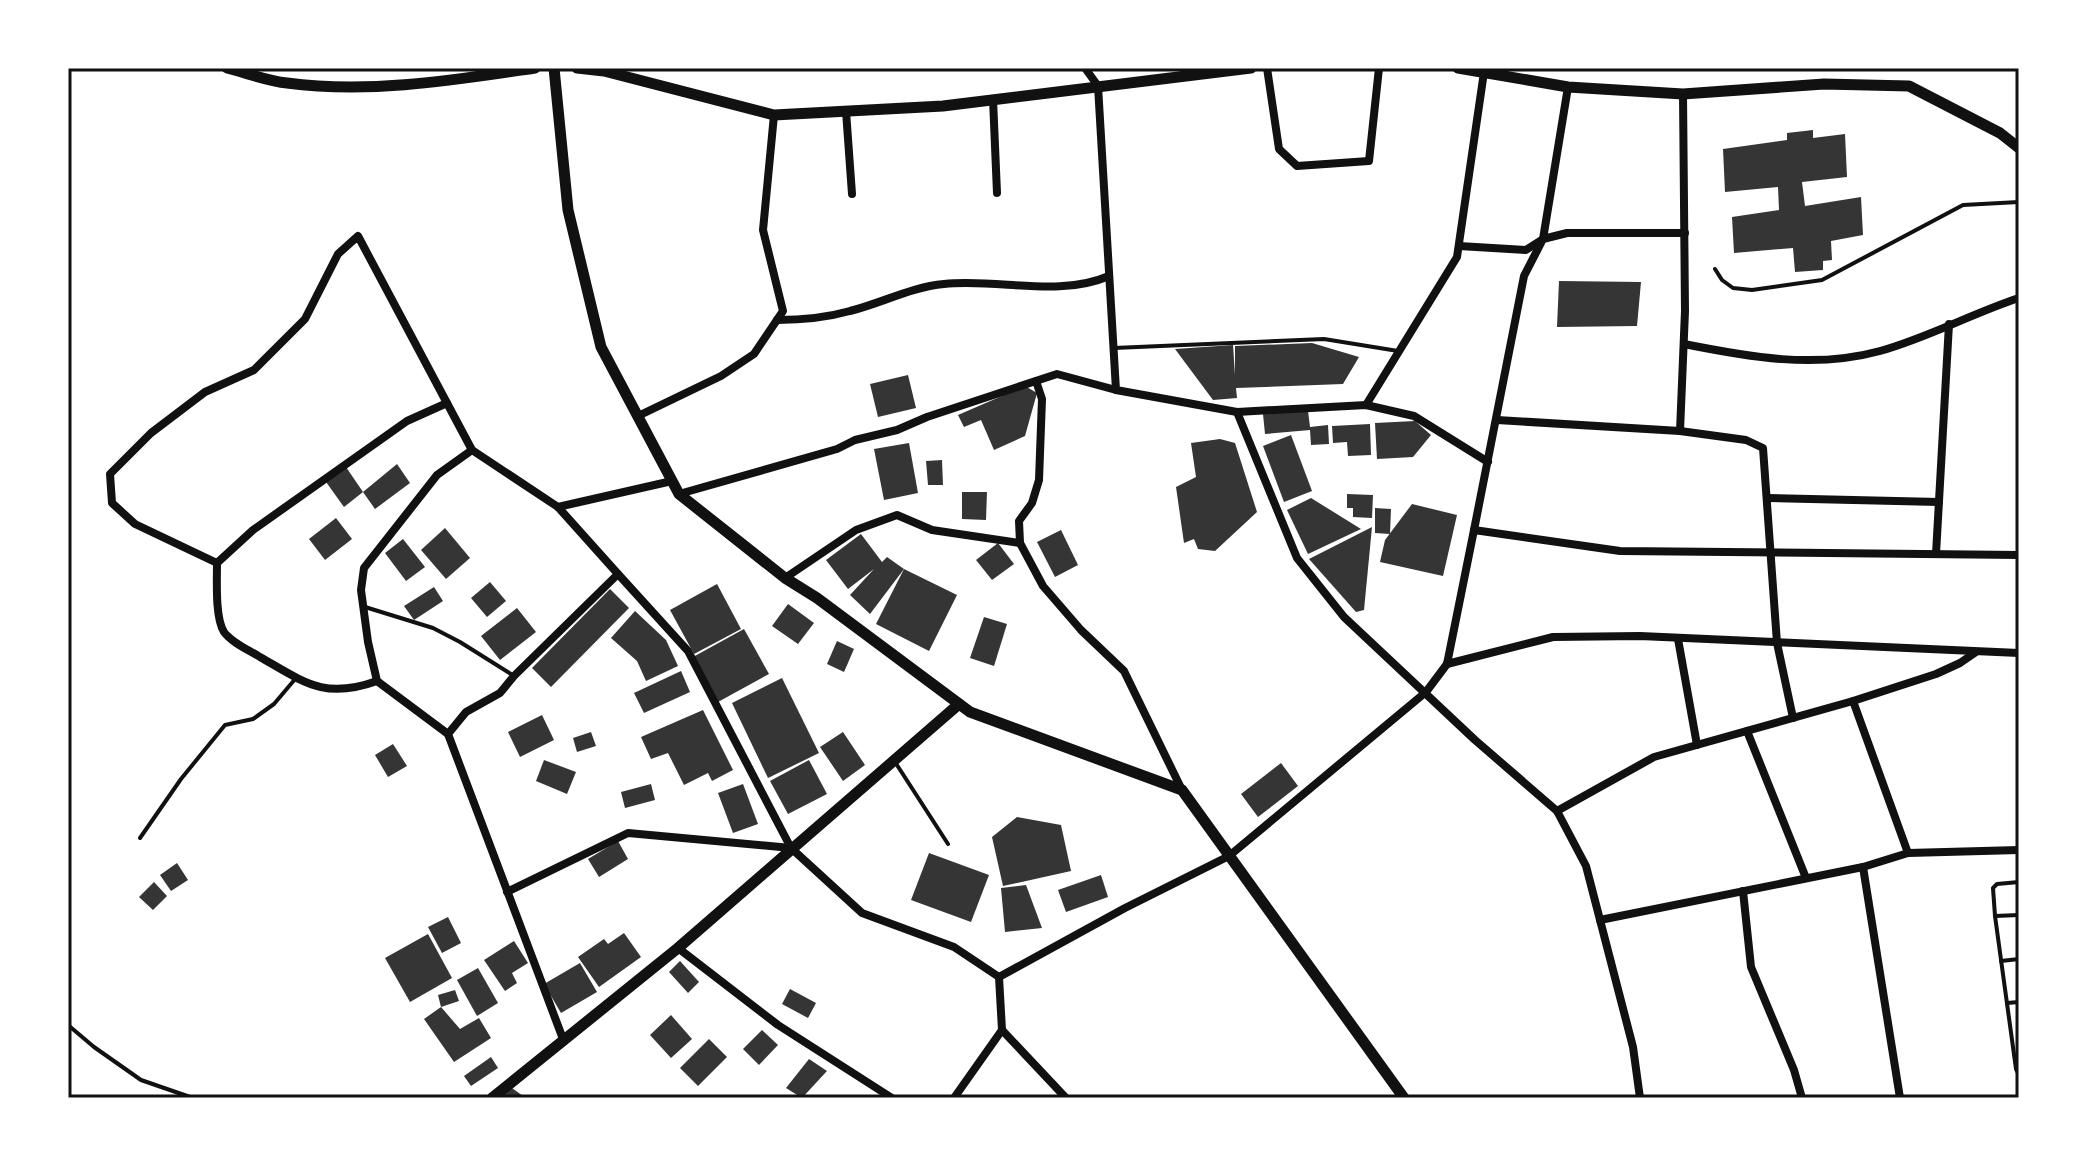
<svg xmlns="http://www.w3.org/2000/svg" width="2087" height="1166" font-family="Quicksand,sans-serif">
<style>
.building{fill:#353535}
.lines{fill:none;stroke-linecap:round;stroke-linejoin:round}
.service{stroke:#111;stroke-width:4}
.minor{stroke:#111;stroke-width:8}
.tertiary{stroke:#111;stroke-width:11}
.neatline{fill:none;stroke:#111;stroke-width:3}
</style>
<rect width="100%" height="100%" fill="#fff"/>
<g class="building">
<polygon points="1813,130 1813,138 1845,134 1847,177 1802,182 1805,206 1861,197 1863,235 1831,241 1832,260 1823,261 1823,270 1795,272 1793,248 1734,253 1732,217 1779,210 1778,187 1725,192 1723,149 1787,140 1787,133"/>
<polygon points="1559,281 1641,282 1637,326 1557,327"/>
<polygon points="1312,343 1359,357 1343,384 1236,388 1237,398 1213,400 1175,349 1233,345 1235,375 1235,346"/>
<polygon points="908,375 916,408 878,417 870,384"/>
<polygon points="1025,386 1037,393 1025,436 994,450 981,420 964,427 958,415"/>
<polygon points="1308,411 1310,427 1328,425 1329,444 1311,445 1310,430 1265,434 1263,414"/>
<polygon points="1415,421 1431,435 1413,457 1377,459 1375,423"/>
<polygon points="1370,424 1371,455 1348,456 1347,442 1333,443 1332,426"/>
<polygon points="1291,435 1312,491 1284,502 1263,446"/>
<polygon points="1220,439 1235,443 1257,512 1215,551 1198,549 1194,539 1184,543 1176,487 1196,477 1191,443"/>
<polygon points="909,443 918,493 884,500 874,449"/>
<polygon points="942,460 943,485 928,485 926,461"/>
<polygon points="397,464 410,483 375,509 363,492"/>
<polygon points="346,467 363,492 344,507 326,482"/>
<polygon points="962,492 987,492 986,520 962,519"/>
<polygon points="1347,494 1373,495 1372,518 1353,517 1353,508 1347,508"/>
<polygon points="1311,498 1361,529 1308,554 1287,510"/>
<polygon points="1412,504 1457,515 1443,576 1380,562 1385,540"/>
<polygon points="1375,508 1391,509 1390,534 1375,533"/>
<polygon points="336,518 352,539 325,560 309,539"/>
<polygon points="1372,527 1364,610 1356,612 1309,559"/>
<polygon points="445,528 470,558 446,579 421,550"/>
<polygon points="1061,530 1078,565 1055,577 1037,542"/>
<polygon points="861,534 882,562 887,557 904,569 870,614 850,595 874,569 848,589 826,560"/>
<polygon points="403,539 425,567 406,581 385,553"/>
<polygon points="998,543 1014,564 992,580 976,560"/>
<polygon points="904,569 957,595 929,651 876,624"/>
<polygon points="490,582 506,601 487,617 471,598"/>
<polygon points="717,584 741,629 694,654 670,610"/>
<polygon points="434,587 443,601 414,620 404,606"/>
<polygon points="610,589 629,608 551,687 532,668"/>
<polygon points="788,604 814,623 798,644 772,626"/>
<polygon points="517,608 536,632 500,660 481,636"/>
<polygon points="635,611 666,640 678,666 646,681 637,661 611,638"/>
<polygon points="984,617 1007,624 994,666 970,658"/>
<polygon points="744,629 769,674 718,702 693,657"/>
<polygon points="837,641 854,649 844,672 827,664"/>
<polygon points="681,671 690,692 644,713 634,693"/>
<polygon points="782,678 819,753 768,778 732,703"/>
<polygon points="703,710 733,770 712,781 708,773 684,785 668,753 651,759 641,737"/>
<polygon points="542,715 554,740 520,757 508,732"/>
<polygon points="591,732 596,746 577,752 573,738"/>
<polygon points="843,732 865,765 843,781 820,747"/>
<polygon points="393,744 407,766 388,777 375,755"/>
<polygon points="544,760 576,772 567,794 536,781"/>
<polygon points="809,760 827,794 788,814 770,781"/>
<polygon points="1281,763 1298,786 1258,817 1241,794"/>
<polygon points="651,784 655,800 625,808 621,792"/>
<polygon points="743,784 758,824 733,833 718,793"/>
<polygon points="1017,817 1061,825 1071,871 1003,886 992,837"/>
<polygon points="618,841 628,859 599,877 588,859"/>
<polygon points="929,853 989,875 971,922 911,900"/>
<polygon points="177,863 188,880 171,891 160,875"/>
<polygon points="1101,875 1108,897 1066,912 1058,890"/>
<polygon points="154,882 167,896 153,910 139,897"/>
<polygon points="1026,885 1042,928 1005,932 1001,888"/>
<polygon points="448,917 461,943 442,953 428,927"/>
<polygon points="624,933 641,957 599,987 578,957 604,939 608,944"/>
<polygon points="428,934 452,978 410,1002 385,958"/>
<polygon points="514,941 528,963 512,973 517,983 505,991 484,960"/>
<polygon points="680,961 699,982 688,993 669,972"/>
<polygon points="580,963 597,992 561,1013 544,984"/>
<polygon points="478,968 498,1003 477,1016 457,980"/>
<polygon points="790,989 816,1003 808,1018 782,1004"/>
<polygon points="455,990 459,1001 441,1007 438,995"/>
<polygon points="441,1007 460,1029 479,1018 491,1038 454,1062 424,1019"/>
<polygon points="671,1015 692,1039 671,1058 650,1035"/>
<polygon points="762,1030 778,1045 759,1065 743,1049"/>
<polygon points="709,1039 727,1057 698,1086 680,1068"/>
<polygon points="491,1057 498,1068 471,1086 464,1076"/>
<polygon points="809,1059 827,1071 802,1098 786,1088"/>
<polygon points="509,1086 526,1098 501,1098"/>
</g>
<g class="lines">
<g class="service">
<polyline points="1715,269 1722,280 1733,288 1752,290 1822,280 1963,205 2019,202"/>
<polyline points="1114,348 1324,339 1398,351"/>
<polyline points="365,607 433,628 460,642 514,676"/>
<polyline points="895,762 948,844"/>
<polyline points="140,838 181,779 225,725 253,719 274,704 296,678"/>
<polyline points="2019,882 1997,884 1993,888 1995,916 2016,1069 2019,1075"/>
<polyline points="1995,916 2019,915"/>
<polyline points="2001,961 2019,959"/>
<polyline points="2007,1003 2019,1002"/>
<polyline points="68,1025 94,1047 141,1080 193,1098"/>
</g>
<g class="minor">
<polyline points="1085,68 1098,86 1116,390 1237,412 1297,558 1344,617 1475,740 1557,811 1586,866 1633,1047 1640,1098"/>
<polyline points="1267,68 1279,149 1297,166 1369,161 1379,68"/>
<polyline points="1683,94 1685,311 1680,431 1746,440 1763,448 1777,643 1793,718"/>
<polyline points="993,99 997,193"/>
<polyline points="846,111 852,194"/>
<polyline points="1459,246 1526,250 1543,239 1567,233 1685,233"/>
<path d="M777,320C802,320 825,318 850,311C882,303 911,287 944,284C998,278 1058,298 1109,276"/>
<path d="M1684,344C1749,357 1815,369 1880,351C1927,338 1973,313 2019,298"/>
<polyline points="1036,381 1042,399 1039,480 1032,503 1019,521 1020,543 1043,586 1081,630 1124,671 1182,790"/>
<polyline points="1366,405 1457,257 1484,72"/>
<polyline points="1237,412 1366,405 1414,416 1488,462"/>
<polyline points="638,416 721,376 754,354 783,311 763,230 774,115"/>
<polyline points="1497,420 1680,431"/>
<polyline points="679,494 837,449 855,440 897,430 927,417 1057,374 1116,390"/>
<polyline points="1768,498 1939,502"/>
<polyline points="558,507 672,481"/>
<polyline points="1474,530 1524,276 1543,239 1568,87"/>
<polyline points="1936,554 1949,324"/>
<polyline points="217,563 135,524 112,503 110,474 151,433 205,392 254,370 305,319 338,254 358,236 472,450 558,507 618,574"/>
<polyline points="785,578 856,530 897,515 932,530 1020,543"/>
<polyline points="1678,639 1697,745"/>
<polyline points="1447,664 1553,637 1640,636 2019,653"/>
<path d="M377,681C324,700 304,682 260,657C249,650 232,643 224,632C215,618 217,581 217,563L253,530L407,421L447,403"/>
<polyline points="1853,701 1908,853"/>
<polyline points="1747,731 1806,878"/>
<polyline points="448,734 377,681 368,642 361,590 364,568 437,475 472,450"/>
<polyline points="1557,811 1654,757 1853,701 1936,674 1960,663 1976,652"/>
<polyline points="1863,867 1900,1098"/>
<polyline points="1743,891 1751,967 1794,1070 1802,1098"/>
<polyline points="507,892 628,833 791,848"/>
<polyline points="1600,920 1863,867 1908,853 2019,850"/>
<polyline points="678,948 778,1025 892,1098"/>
<polyline points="999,977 1125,908 1229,856 1426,692 1447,664 1474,530 1620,551 2019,555"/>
<polyline points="563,1039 448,734 466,712 500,693 514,676 618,574 688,651 791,848 862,913 954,947 999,977 1002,1030 1066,1098"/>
<polyline points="954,1098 1002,1030"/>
</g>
<g class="tertiary">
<path d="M227,68C247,73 267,81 287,83C370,94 454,80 535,68"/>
<polyline points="554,68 568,210 601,347 679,494 785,578 817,598 970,712 1182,790 1404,1098"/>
<polyline points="577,68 604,71 774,115 943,106 1251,68"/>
<polyline points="1458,68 1568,87 1683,94 1824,84 1909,86 2000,133 2019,148"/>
<polyline points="492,1098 678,948 959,704"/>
</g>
</g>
<rect width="2087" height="1166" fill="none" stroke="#ffffff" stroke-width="140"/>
<rect x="70" y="70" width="1947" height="1026" class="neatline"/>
</svg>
